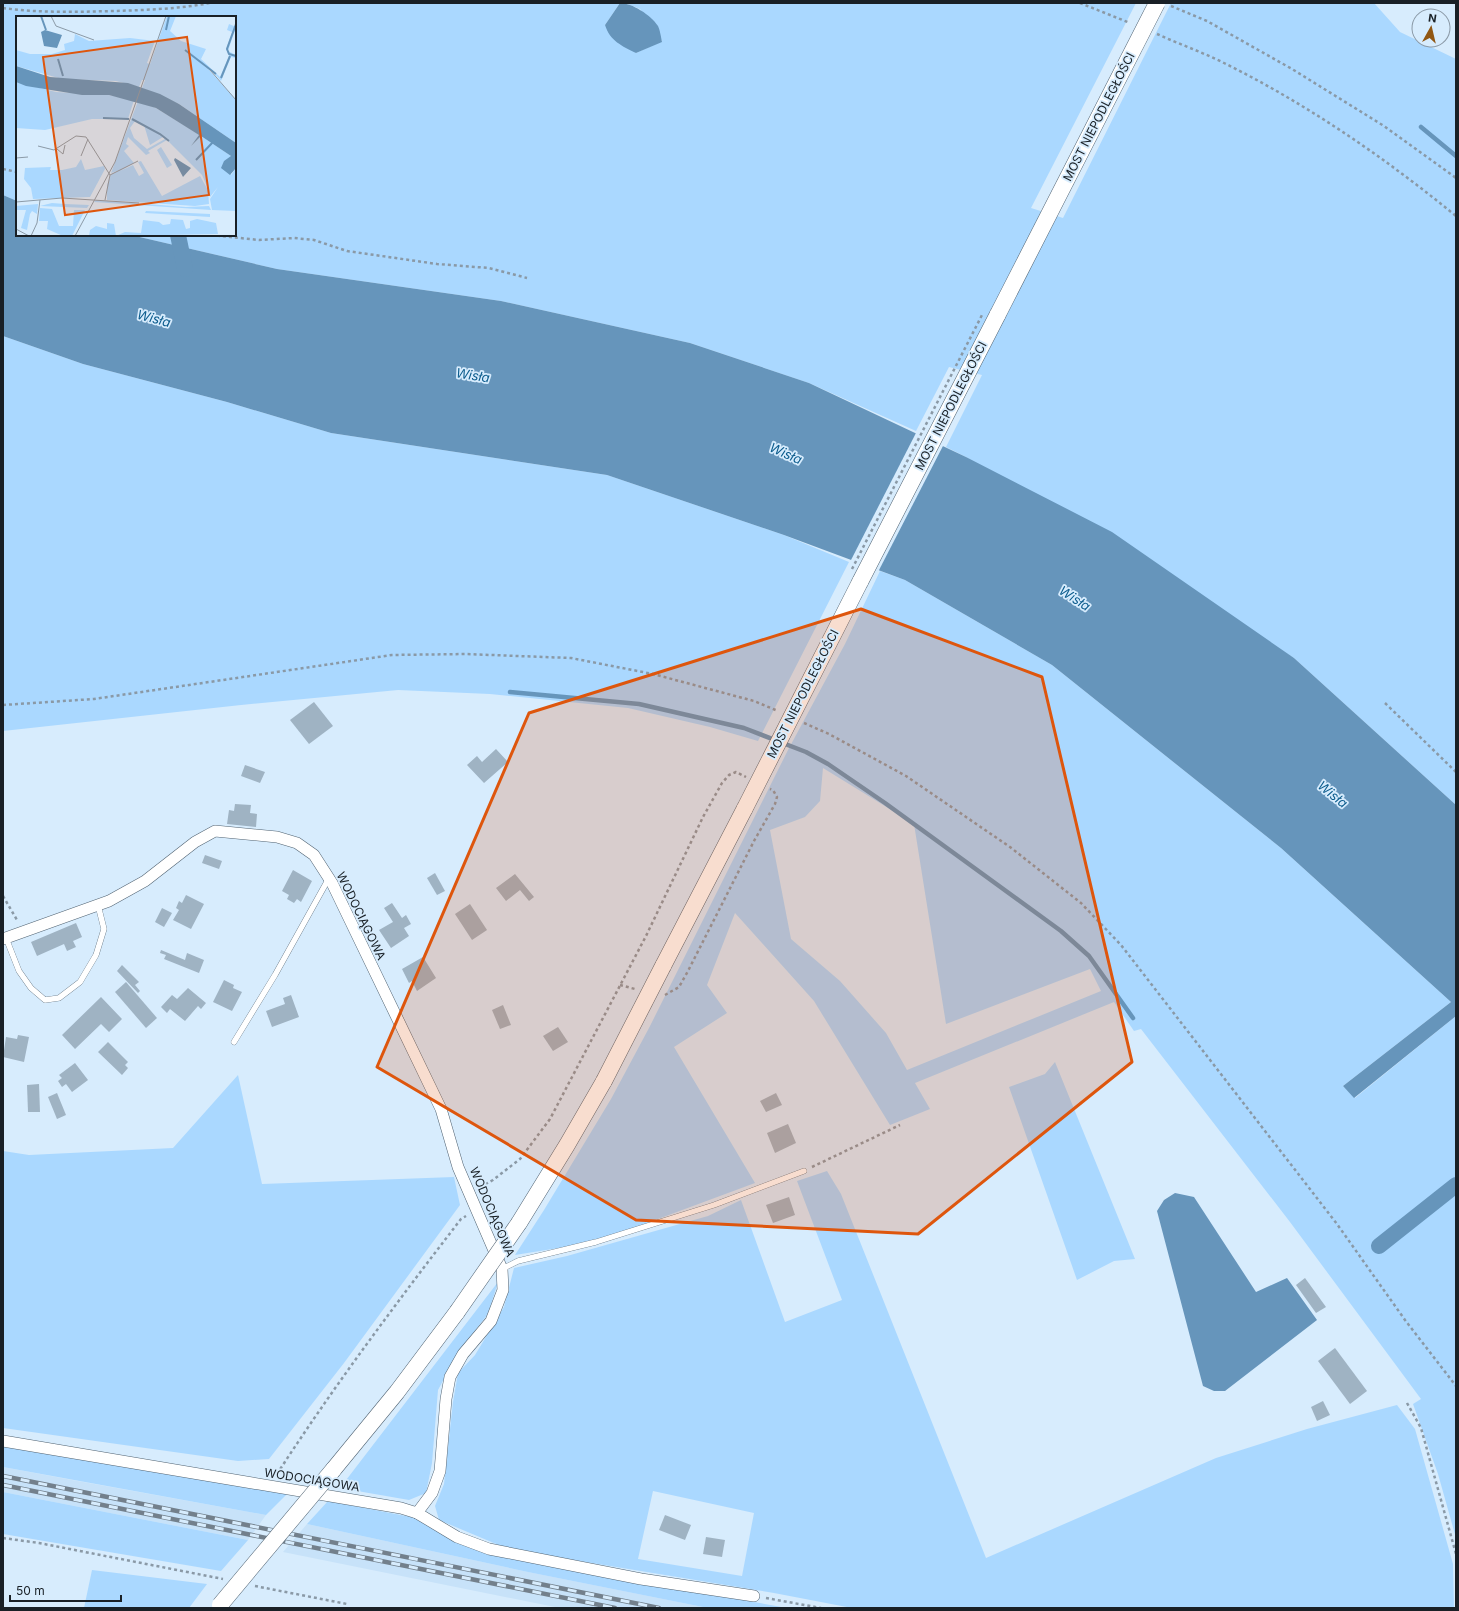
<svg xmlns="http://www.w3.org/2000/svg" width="1459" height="1611" font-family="Inter,sans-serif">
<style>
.built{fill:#c7e2f9}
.green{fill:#aad8ff;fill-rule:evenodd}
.water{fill:#6695bb}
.pier{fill:#d7ecfd}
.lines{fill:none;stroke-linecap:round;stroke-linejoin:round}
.stream{stroke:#6695bb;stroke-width:4.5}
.canal{stroke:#6695bb;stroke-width:16}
.building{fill:#9fb3c3}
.service-casing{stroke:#516372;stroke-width:6}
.minor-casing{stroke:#516372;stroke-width:12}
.secondary-casing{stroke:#516372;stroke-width:17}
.path{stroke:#8a99a6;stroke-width:2.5;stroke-dasharray:3 3;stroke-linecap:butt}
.service{stroke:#fff;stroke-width:5.5}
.minor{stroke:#fff;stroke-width:11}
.secondary{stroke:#fff;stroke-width:16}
.rail-casing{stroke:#73808c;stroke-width:4.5}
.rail{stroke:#d7ecfd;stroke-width:3;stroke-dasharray:9;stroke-linecap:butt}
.secondary-bridge-casing{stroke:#516372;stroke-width:17;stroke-linecap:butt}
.path-bridge{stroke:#8a99a6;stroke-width:2.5;stroke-dasharray:3 3;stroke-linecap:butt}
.secondary-bridge{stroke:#fff;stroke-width:16}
.marked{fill:#de560d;fill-opacity:0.2;stroke:#de560d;stroke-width:3;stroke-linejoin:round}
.labels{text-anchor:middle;stroke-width:3.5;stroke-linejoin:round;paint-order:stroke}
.street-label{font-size:12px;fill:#192026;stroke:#d7ecfd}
.water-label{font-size:13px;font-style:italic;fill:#0c5c8d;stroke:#d7ecfd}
.inset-river{fill:none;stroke:#6695bb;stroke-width:2}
.inset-road{fill:none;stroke:#8b9aa7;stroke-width:1}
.view{fill:#de560d;fill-opacity:0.15;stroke:#de560d;stroke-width:2}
.inset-edge{fill:none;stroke:#192026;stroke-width:2}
</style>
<rect width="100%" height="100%" fill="#d7ecfd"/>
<g class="built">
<polygon points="3,1467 72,1480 266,1515 248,1540 3,1492"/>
<polygon points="307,1524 528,1572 708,1608 560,1608 283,1552"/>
</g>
<g class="green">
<polygon points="3,3 620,3 605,25 636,53 662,41 640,9 625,3 1136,3 1031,208 1063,218 1171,3 1374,3 1400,32 1456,59 1456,805 1294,658 966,457 946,447 982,375 949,367 916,431 809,383 690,343 501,301 277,269 131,235 235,235 235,17 17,17 17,201 3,195"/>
<polygon points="3,336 83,364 227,402 331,433 607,475 784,535 849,562 758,741 710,727 628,708 490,694 398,690 241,705 3,731"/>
<path d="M880,571L905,580L1052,665L1281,848L1451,1002L1343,1086L1355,1098L1456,1016V1538L1438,1474L1413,1404L1421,1399L1290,1222L1141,1029L1134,1031L1114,1002L915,1083L930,1109L890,1125L814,1001L735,913L707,985L727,1013L674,1047L755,1183L596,1242L515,1255L544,1210L611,1099L649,1028L788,750L845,644ZM823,768L914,824L946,1024L1090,969L1101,991L907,1070L886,1033L840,981L791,939L770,830L805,817L820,801Z"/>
<polygon points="1055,1062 1135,1259 1114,1261 1077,1280 1009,1087 1045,1074"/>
<polygon points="238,1075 262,1184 454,1177 460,1205 344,1363 269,1459 238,1461 3,1428 3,1151 29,1155 173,1148"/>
<path d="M827,1171L841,1194L986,1558L1216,1458L1307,1429L1397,1405L1415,1429L1453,1564L1454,1608H852L774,1593L537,1554L501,1546L439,1520L435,1506L444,1484L453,1402L458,1373L475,1355L504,1307L514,1268L567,1256L708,1216L741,1200L785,1322L842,1300L797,1181ZM653,1491L754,1513L742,1576L638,1559Z"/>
<polygon points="498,1282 488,1314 459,1351 438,1390 432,1463 426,1493 409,1500 340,1488"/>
<polygon points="3,1439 291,1490 266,1515 3,1467"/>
<polygon points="3,1492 248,1540 221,1571 3,1534"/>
<polygon points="328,1501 411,1517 486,1554 787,1608 708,1608 528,1572 307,1524"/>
<polygon points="92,1570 207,1584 189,1608 84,1608"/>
</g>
<g class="water">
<path d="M620,3C632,3 651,15 658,26C660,30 661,37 662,42L636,53C622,46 610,41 605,25Z"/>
<polygon points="3,195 17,201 17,235 131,235 277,269 501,301 690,343 809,383 966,457 1112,532 1294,658 1456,805 1456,1016 1354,1098 1343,1086 1451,1002 1281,848 1052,665 905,580 784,535 607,475 331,433 227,402 83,364 3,336"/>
<polygon points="1175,1193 1194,1197 1256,1292 1287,1278 1317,1320 1225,1391 1214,1391 1203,1386 1157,1211 1164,1200"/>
</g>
<polygon class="pier" points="917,431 944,444 878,572 850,562"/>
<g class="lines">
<g class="stream">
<polyline points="1421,127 1456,156"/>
<polyline points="510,692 639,704 744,728 806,752 828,764 885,803 1061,931 1089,956 1133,1018"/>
</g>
<g class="canal">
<polyline points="178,235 185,269"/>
<polyline points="1379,1246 1456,1185"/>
</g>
</g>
<g class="building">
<polygon points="314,702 333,726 309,744 290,720"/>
<polygon points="496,749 508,762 484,783 467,765 477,756 482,762"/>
<polygon points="245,765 265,772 260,783 241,776"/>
<polygon points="235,804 251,805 250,813 257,814 256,827 227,824 229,810 234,811"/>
<polygon points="205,855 222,861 219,869 202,863"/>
<polygon points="293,870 312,881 301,902 297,899 294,903 287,899 289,895 282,891"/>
<polygon points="435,873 445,891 437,895 427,878"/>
<polygon points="515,874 534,897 529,901 520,890 506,901 496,888"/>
<polygon points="186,895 204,904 191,929 173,920 179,910 176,908 179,901 182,903"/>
<polygon points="392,903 402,918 406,915 411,924 404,928 409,936 391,948 379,930 393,922 384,908"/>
<polygon points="470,904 487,930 472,940 455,914"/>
<polygon points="162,908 172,913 164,927 155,922"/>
<polygon points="76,923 82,937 73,941 76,947 67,951 64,944 37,956 31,942"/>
<polygon points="161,950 185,960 187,953 204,960 199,973 164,959 166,955 160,953"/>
<polygon points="423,957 436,978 417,991 412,981 409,983 402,969"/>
<polygon points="122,965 139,982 135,985 140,991 138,993 117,971"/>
<polygon points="224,980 234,985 233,988 242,992 232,1011 213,1002"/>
<polygon points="126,982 157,1018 146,1028 115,992"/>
<polygon points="188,988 206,1003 201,1009 198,1006 185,1021 170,1009 167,1013 161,1007 172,995 177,999"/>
<polygon points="291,995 299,1017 272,1027 266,1011 285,1004 283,998"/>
<polygon points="101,997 122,1019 109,1032 101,1024 75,1049 62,1035"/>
<polygon points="503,1005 511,1025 500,1029 492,1010"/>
<polygon points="558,1027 568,1042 553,1051 543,1036"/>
<polygon points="18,1035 29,1037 24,1062 3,1057 6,1037 17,1039"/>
<polygon points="108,1042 128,1062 125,1065 128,1068 122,1075 98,1052"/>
<polygon points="75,1063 88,1080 72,1092 66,1084 62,1087 58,1081 62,1078 59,1075"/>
<polygon points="39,1084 40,1112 28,1112 27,1085"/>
<polygon points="57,1093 66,1115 57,1119 48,1097"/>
<polygon points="776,1093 782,1105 766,1112 760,1101"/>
<polygon points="788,1124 796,1143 775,1153 767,1133"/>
<polygon points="789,1197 795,1215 773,1223 766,1205"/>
<polygon points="1305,1278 1326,1307 1316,1313 1296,1285"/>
<polygon points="1335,1348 1367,1391 1350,1404 1318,1361"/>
<polygon points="1323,1401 1330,1415 1317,1421 1311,1407"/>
<polygon points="665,1515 691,1525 685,1540 659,1530"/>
<polygon points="706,1537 725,1540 722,1557 703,1554"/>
</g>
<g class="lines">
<defs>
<g id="service">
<polyline points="6,938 19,971 31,988 45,1000 59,998 80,982 96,955 104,929 98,905"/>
<polyline points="234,1042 275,975 329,878"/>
<polyline points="502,1269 518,1261 596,1242 714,1205 804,1171"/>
</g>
<g id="minor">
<polyline points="3,939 109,901 145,881 195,842 215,831 277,837 297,843 314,855 332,883 441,1109 458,1167 502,1269 503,1290 491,1321 463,1354 450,1377 446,1399 440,1471 432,1493 417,1513"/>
<polyline points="3,1441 401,1508 417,1513 457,1537 489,1549 641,1579 754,1596"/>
</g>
<g id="secondary">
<polyline points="860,582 998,314"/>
<polyline points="663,966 745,808"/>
<polyline points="519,1223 567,1145 604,1081"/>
<polyline points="333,1470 397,1392 457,1312"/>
</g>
</defs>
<use href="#service" class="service-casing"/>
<use href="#minor" class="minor-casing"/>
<use href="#secondary" class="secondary-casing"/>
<g class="path">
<polyline points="1080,3 1130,23"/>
<polyline points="1171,6 1207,21 1292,69 1384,126 1456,178"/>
<path d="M3,8C39,13 76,12 113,11C145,10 178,9 210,3"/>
<path d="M1157,34C1179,44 1202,52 1224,63C1307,104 1385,158 1456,216"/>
<polyline points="3,169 17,172"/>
<polyline points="211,235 259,240 294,238 314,240 347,251 437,264 489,268 527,278"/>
<polyline points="1385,703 1456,772"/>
<polyline points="3,705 94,699 392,655 465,654 571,658 653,674 754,701 778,711"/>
<polyline points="804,723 829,734 906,776 1010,847 1081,903 1121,945 1337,1224 1405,1320 1456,1386"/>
<polyline points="3,896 17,920"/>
<polyline points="620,985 635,989"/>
<polyline points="665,995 679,987 688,971 754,841 775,804 777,797 773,790 770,789"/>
<polyline points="812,1167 900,1125"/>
<polyline points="480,1187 493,1180 520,1159 550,1119 646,936 703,817 722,783 729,775 736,772 746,777"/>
<polyline points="1407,1403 1421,1428 1456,1554"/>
<path d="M277,1474C334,1386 397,1302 461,1219L466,1216"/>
<polyline points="3,1538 39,1543 223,1579"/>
<polyline points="255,1586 347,1604"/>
<polyline points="766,1598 821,1608"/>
</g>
<use href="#service" class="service"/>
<use href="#minor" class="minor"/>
<use href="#secondary" class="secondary"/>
<defs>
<g id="rail">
<polyline points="3,1476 659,1608"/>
<polyline points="3,1485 615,1608"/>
</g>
</defs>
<use href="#rail" class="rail-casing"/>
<use href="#rail" class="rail"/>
<defs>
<g id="secondary-bridge">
<polyline points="998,314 1157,3"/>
<polyline points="745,808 860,582"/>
<polyline points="604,1081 663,966"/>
<polyline points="457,1312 519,1223"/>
<polyline points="220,1605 333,1470"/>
</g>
</defs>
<use href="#secondary-bridge" class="secondary-bridge-casing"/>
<polyline class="path-bridge" points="852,569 982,315"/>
<use href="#secondary-bridge" class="secondary-bridge"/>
</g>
<path class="marked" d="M861,609L1042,677L1132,1062L918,1234L636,1220L377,1067L529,713Z"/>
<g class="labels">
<g class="street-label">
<text transform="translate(1099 117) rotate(-63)" y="4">MOST NIEPODLEGŁOŚCI</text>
<text transform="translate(951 406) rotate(-63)" y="4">MOST NIEPODLEGŁOŚCI</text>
<text transform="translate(803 694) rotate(-63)" y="4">MOST NIEPODLEGŁOŚCI</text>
<text transform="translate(361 916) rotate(64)" y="4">WODOCIĄGOWA</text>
<text transform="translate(492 1212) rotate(67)" y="4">WODOCIĄGOWA</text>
<text transform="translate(312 1480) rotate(9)" y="4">WODOCIĄGOWA</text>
</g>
<g class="water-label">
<text transform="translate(154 318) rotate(15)" y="5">Wisła</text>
<text transform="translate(473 375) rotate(9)" y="5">Wisła</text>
<text transform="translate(786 453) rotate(24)" y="5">Wisła</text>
<text transform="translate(1075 598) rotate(33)" y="5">Wisła</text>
<text transform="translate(1333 794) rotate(39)" y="5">Wisła</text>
</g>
</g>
<g transform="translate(16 16)">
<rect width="220" height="220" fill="#d7ecfd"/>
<path d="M151,0H160L154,15L165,25L190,33L185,43L204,61L213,40L210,33L216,16L211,14L213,8L220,11L212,35L220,39V42L215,41L205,65L194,53L180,43L193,54L220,84V127L163,88L126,72L129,64H126L123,71L100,65L46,63L0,50V34L14,38H36L49,34L48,28L58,25L59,18L73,25L114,22L139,25L131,47L134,48ZM0,66L40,76L93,79L118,84L112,103H76L29,114L0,112ZM122,85L140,92L184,119L175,130L185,120L215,140V159L220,152V195L196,194L194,183L202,171L194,181L193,175L186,159L151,124L132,135L134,137L130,139L112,121L110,128L113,130L108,135L118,147L104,155L117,149L123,160L128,157L122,146L125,145L146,180L184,160L192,174L193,188L179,190L91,184V169L95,158L102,155L95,157ZM119,105L128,109L134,129L147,121L149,123L131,133L118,122L114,112ZM145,131L156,149L151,152L141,134ZM65,143L69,154L88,150L89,153L74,181L17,183L15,172L8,163L9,152L35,151L34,154H46L60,151ZM80,184L170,191L193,190L195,194L78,186ZM36,187L49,188L73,189L71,192L24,190ZM22,188L21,198L16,195L14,198L11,214L5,212L10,194H0V190ZM24,192L36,193L43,210H57L58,194H69L56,220H47L31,213L32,205H23ZM130,195L194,198V201L129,197ZM155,203L167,204L170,213L174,212V205L181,203L200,207L202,218L100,220L109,216L125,217L127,204L143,206L147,209L154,208ZM91,207L98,208L100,220H73L74,214L80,210L91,213Z" fill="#aad8ff" fill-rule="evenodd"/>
<path d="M29,14L46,19L41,32L28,30L25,16ZM0,50L34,61L112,67L144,78L163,88L220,127V152L214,159L205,152L208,145L215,140L185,120L175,130L183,119L140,92L93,79H66L10,70L0,66ZM159,142L175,152L167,161L158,144Z" fill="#6695bb"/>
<path class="inset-river" d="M25,0L30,14M220,8L211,33L213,38L220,40M150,14L153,0M169,34L200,58M42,43L47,60M205,62L214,40M87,102L113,103M116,103L144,118L153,125M180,144L197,126"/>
<path class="inset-road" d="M35,0L40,10L78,24M194,54L220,84M22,130L38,134L60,120L70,121L94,159L89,184M41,133L47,138L49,129M65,140L72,123M0,142L12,141M94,159L122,145M0,186L46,182L123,187M0,213L13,220M15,220L21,207L24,184M59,220L99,146L150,0"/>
<path class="view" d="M171,21L193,179L49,199L27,41Z"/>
<rect width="220" height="220" class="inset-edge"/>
</g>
<rect width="1459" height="1611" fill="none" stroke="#192026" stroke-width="8"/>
<g transform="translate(1431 28) rotate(8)"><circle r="19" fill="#d7ecfd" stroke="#8b9aa7"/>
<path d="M0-3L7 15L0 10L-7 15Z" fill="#915713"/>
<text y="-6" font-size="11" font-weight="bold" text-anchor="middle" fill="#192026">N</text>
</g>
<path d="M10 1595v6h111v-6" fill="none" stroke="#192026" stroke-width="2"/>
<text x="16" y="1595" font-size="12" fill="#192026" stroke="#d7ecfd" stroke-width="3" paint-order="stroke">50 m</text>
</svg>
